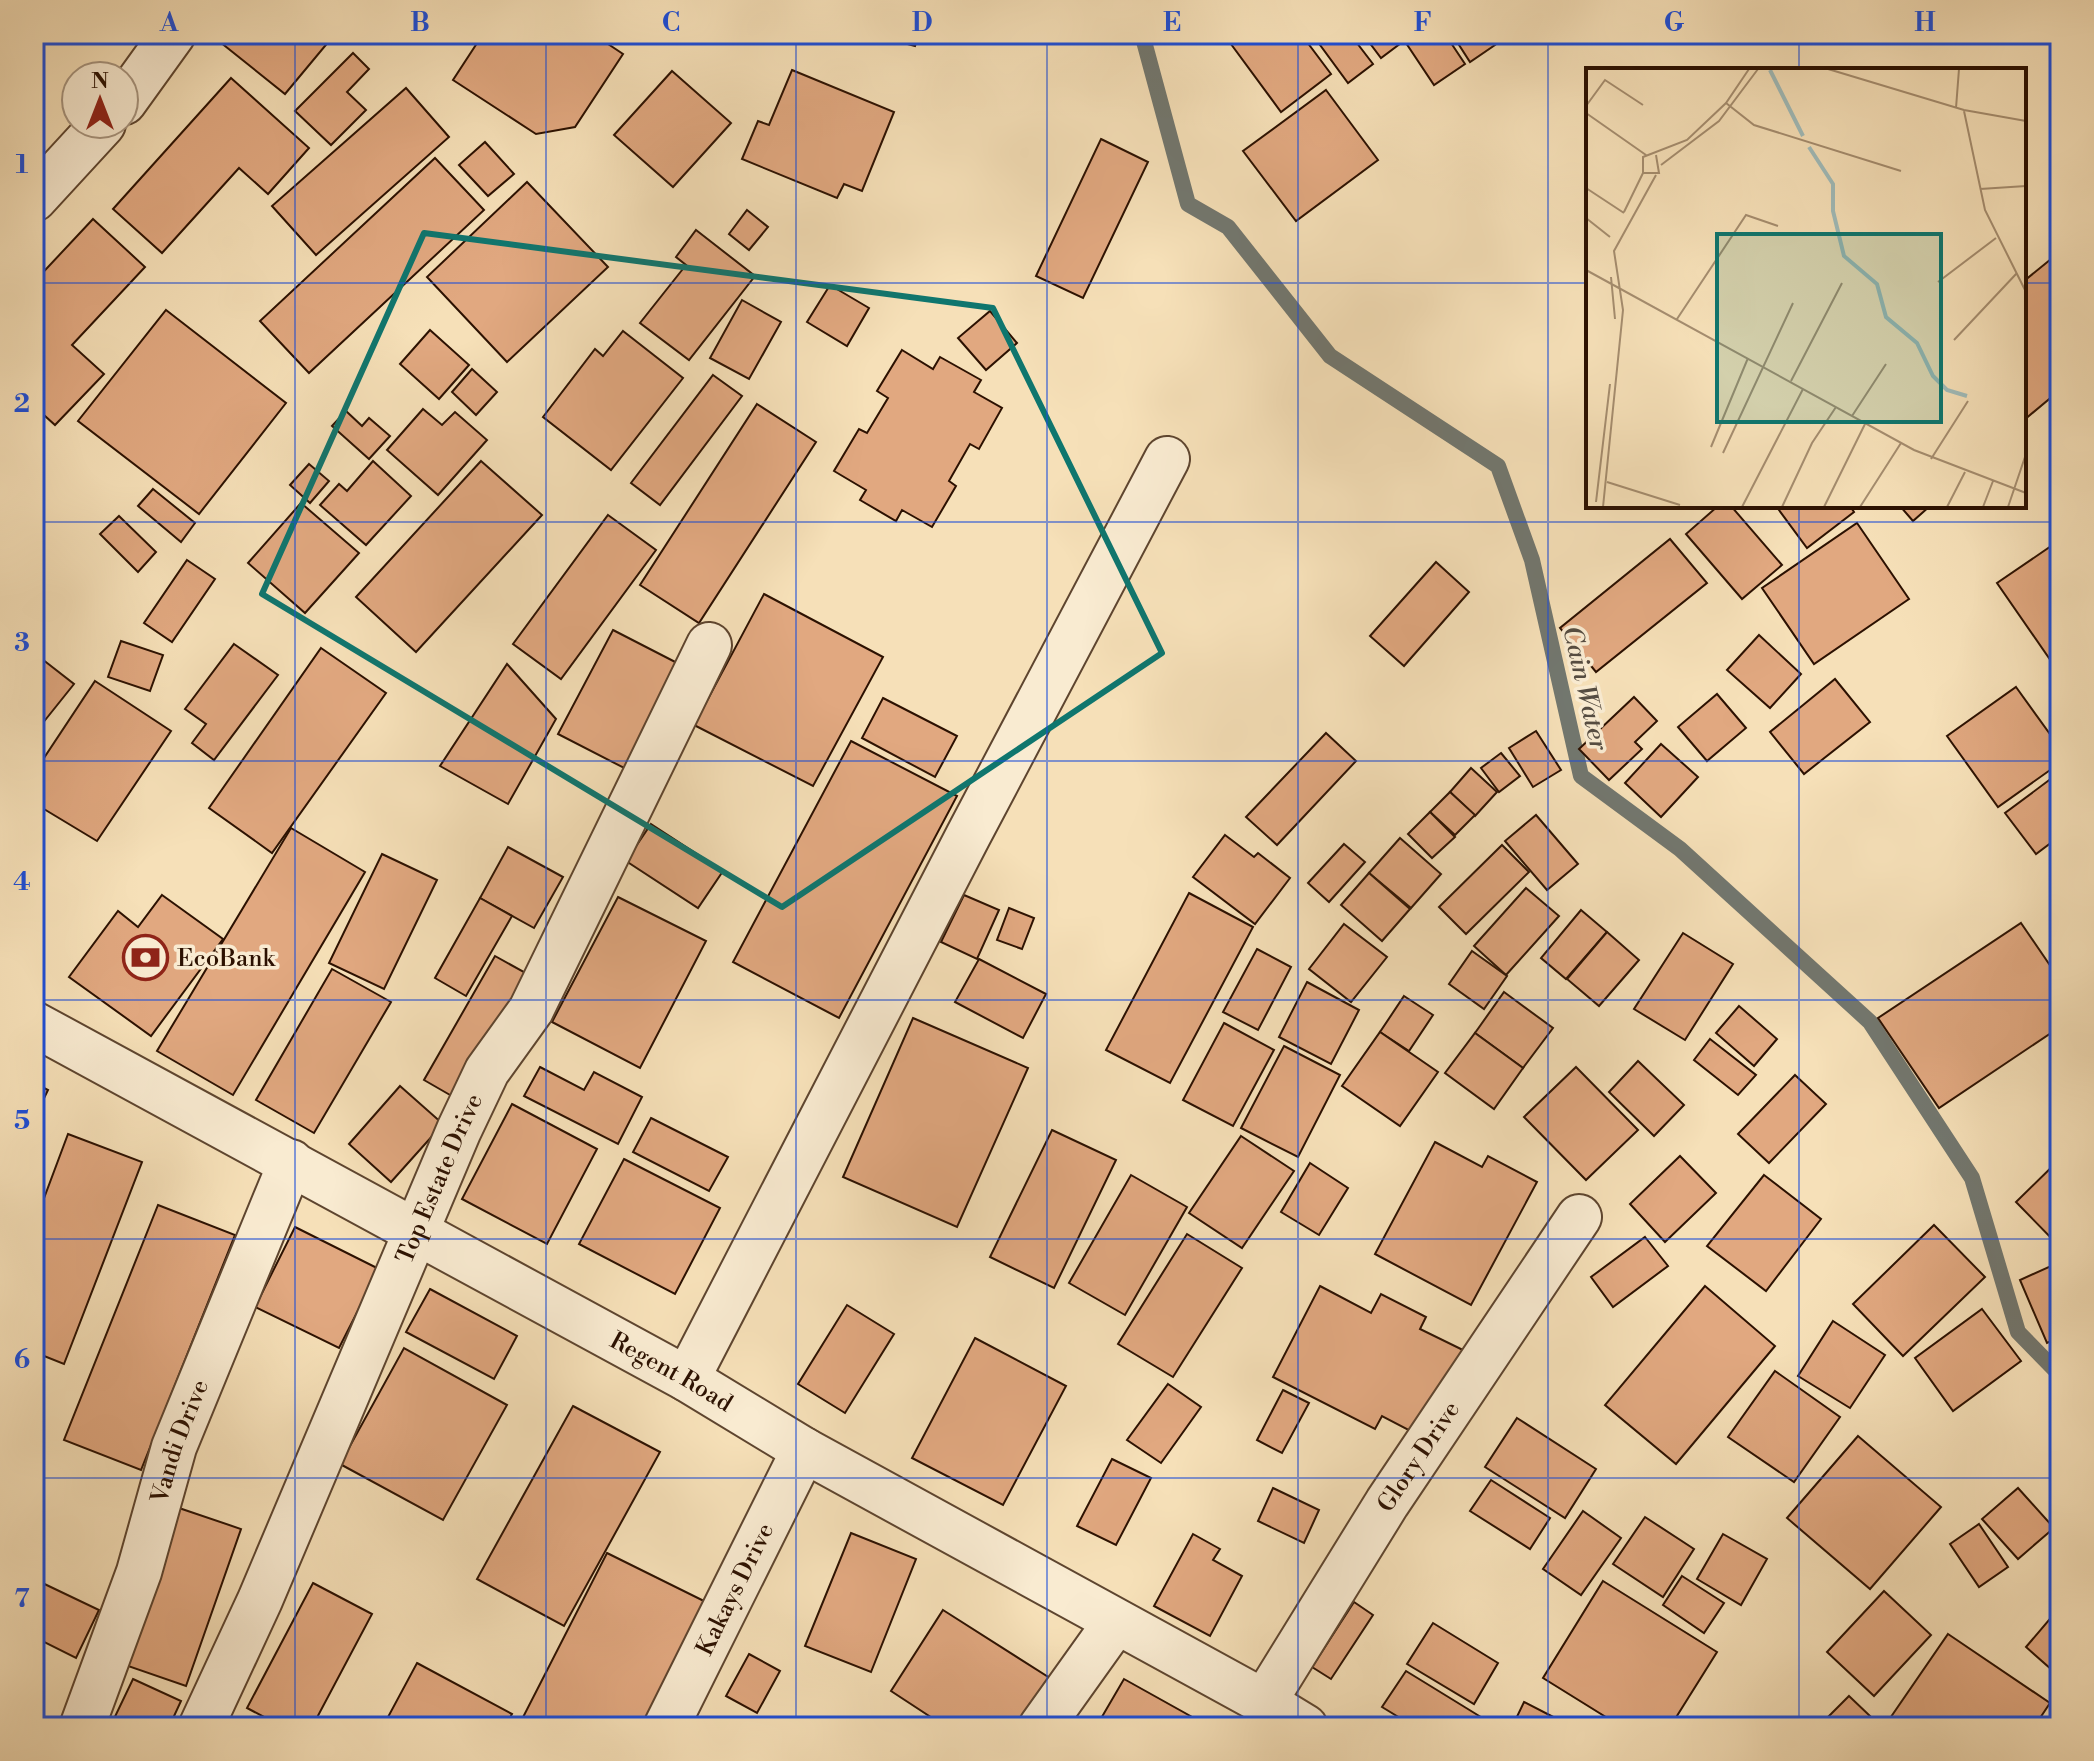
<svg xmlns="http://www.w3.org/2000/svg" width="2094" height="1761" font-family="'Libre Bodoni',serif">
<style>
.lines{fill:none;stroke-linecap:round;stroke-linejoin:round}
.stream{stroke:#72776f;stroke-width:16}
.building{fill:#e1a880;stroke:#2c1101;stroke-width:2}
.minor-casing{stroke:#5e452f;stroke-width:48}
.minor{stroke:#f9ebd1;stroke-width:44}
.marked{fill:none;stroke:#0f766e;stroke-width:6;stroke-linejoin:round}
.grid{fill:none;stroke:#1d4ed8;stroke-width:2;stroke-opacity:0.55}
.labels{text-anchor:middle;stroke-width:7;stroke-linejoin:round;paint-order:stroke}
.poi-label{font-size:24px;fill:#2c1101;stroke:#f9ebd1;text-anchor:start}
.street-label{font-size:24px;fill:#2c1101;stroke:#f9ebd1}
.water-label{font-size:26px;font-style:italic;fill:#554c41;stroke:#f9ebd1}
.inset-river{fill:none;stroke:#a0bbb9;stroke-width:4}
.inset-road{fill:none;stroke:#a58d6f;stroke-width:2}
.view{fill:#0f766e;fill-opacity:0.15;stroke:#0f766e;stroke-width:4}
.inset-edge{fill:none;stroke:#2c1101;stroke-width:4}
.neatline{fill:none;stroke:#1d4ed8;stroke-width:3}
.grid-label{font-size:26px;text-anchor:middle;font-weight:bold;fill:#1d4ed8}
</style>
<rect width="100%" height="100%" fill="#f6e0b8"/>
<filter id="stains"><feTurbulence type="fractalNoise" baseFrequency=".0025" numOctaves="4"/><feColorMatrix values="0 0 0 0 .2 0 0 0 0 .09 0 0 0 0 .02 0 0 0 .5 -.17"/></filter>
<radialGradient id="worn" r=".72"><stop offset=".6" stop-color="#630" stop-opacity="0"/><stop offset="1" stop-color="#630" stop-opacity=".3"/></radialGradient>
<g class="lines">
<polyline class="stream" points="1142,34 1188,204 1228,227 1330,356 1498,466 1532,560 1581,776 1680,849 1870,1022 1972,1178 2018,1332 2060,1375"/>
</g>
<g class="building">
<polygon points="210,34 335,34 285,94"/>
<polygon points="483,34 593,34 623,54 575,127 536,134 453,80"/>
<polygon points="870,34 919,34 915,46"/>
<polygon points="1236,34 1301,34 1331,74 1281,112 1228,40"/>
<polygon points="1312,34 1350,34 1373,64 1348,83"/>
<polygon points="1363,34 1394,34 1401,43 1381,58"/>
<polygon points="1400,34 1445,34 1465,64 1434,85"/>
<polygon points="1452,34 1488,34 1495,45 1470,62"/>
<polygon points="353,53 369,69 347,92 366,110 331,145 295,111"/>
<polygon points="792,70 894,112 862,191 844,184 837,198 742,159 758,121 769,125"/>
<polygon points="672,71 731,123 673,187 614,135"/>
<polygon points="231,78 309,148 268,194 239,168 162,253 113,209"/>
<polygon points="406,88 449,137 316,255 272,206"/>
<polygon points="1326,90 1378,160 1296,221 1243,151"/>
<polygon points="1101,139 1148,162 1083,298 1036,276"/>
<polygon points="485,142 514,174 488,196 459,165"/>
<polygon points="435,158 484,210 309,373 260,321"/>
<polygon points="527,182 608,267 507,362 427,277"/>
<polygon points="747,210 768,227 749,250 729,234"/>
<polygon points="93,219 145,267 72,345 104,374 55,425 34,406 34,282"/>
<polygon points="696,230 755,276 689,360 640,323 686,265 676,257"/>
<polygon points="2056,255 2060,260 2060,390 2024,420 2024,281"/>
<polygon points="830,285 869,308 847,346 807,322"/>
<polygon points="742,300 781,322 749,379 710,358"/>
<polygon points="166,310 286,403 199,514 78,421"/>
<polygon points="990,311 1017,343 986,370 958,338"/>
<polygon points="430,330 469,365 439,399 400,364"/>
<polygon points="623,331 683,378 611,470 543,417 595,349 603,356"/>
<polygon points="902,350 933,369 940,357 981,380 974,392 1002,408 979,449 970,444 949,481 956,486 932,527 902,510 896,521 860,500 866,490 834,471 859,429 867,433 888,398 877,391"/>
<polygon points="472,369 497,392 476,415 452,392"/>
<polygon points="713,375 742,396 660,505 631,483"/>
<polygon points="757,404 816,442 699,623 640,585"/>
<polygon points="423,409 442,425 455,412 487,440 438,495 387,450"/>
<polygon points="346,411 362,426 369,418 390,436 369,459 332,426"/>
<polygon points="373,461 411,496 366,545 320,505 339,484 347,491"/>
<polygon points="481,461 542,515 416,652 356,597"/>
<polygon points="309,464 329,481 310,503 290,485"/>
<polygon points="153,489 195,523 181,542 138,506"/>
<polygon points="301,503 359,553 305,613 248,563"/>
<polygon points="1718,506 1731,506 1782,565 1742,599 1686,534"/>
<polygon points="1776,506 1850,506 1854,512 1807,548"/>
<polygon points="1900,506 1930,506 1913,521"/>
<polygon points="608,515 656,550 561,679 513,644"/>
<polygon points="119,516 156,552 138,572 100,534"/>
<polygon points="1857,523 1909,599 1814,664 1762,588"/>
<polygon points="1670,539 1707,583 1596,672 1560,628"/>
<polygon points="2060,540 2060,674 1997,583"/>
<polygon points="187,560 215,579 172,642 144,623"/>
<polygon points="1436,562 1469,592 1404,666 1370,636"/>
<polygon points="764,594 883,657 813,786 694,725"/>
<polygon points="613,630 685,667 630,771 558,734"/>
<polygon points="1759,635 1801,674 1770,708 1727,670"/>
<polygon points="121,641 163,655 150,691 108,677"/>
<polygon points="234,644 278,675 214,760 192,743 206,724 185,709"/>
<polygon points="321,648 386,693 272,853 209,808"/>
<polygon points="42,659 74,684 34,734 34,670"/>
<polygon points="507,664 556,719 508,804 440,766"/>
<polygon points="1835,679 1870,722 1804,774 1770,732"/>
<polygon points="95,681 171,731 97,841 34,803 34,773"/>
<polygon points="2016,687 2060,748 2060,763 1998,807 1947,736"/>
<polygon points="1717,694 1746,728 1707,761 1678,727"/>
<polygon points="1634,697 1657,721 1635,742 1642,749 1609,780 1579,749"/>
<polygon points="883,698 957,736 935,777 862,738"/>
<polygon points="1536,731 1561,770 1533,787 1509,748"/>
<polygon points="1326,733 1356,761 1277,845 1246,817"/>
<polygon points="851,741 957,796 839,1018 733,962"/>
<polygon points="1661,744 1698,777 1661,817 1625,783"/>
<polygon points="1501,753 1520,776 1499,792 1481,768"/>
<polygon points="1471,768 1497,792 1475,816 1450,792"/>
<polygon points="2060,772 2060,836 2036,854 2005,813"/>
<polygon points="1450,792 1475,815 1455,835 1430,812"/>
<polygon points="1430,812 1455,837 1432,858 1408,834"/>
<polygon points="1536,815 1578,864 1547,890 1505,841"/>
<polygon points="651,824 723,871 698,908 626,861"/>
<polygon points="291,828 365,872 233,1095 157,1051"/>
<polygon points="1225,835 1254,857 1258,853 1290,878 1255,924 1193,877"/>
<polygon points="1400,838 1441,874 1411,908 1369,873"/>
<polygon points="1344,844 1365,862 1329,902 1308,883"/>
<polygon points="1502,845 1529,872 1466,934 1439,907"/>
<polygon points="508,847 563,877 534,928 480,898"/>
<polygon points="382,854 437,880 384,989 329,963"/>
<polygon points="1369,873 1410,909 1382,941 1341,905"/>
<polygon points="1526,888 1559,916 1506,975 1474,946"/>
<polygon points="1189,893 1253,927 1170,1083 1106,1050"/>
<polygon points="162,895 223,939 151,1036 69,977 118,911 138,927"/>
<polygon points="964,895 999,910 977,959 941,942"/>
<polygon points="618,897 706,941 640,1068 552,1022"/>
<polygon points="480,898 512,916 466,996 435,978"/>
<polygon points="1009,908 1034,918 1022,949 997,940"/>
<polygon points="1581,910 1607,932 1566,979 1541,958"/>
<polygon points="2021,923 2060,980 2060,1027 1939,1108 1878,1018"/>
<polygon points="1344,924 1387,957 1351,1002 1309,969"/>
<polygon points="1607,932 1639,960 1599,1006 1567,979"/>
<polygon points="1683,933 1733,964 1685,1040 1634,1009"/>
<polygon points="1257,949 1291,967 1258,1030 1223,1012"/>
<polygon points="1472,951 1507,976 1484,1009 1449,984"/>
<polygon points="495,956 529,975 457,1099 424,1080"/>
<polygon points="979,959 1046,994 1023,1038 955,1002"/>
<polygon points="332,969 391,1002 314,1133 256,1100"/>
<polygon points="1307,982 1359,1010 1331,1064 1279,1037"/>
<polygon points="1504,992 1553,1028 1523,1068 1475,1033"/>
<polygon points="1404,996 1433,1015 1409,1051 1380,1032"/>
<polygon points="1739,1006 1777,1039 1754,1066 1716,1033"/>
<polygon points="913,1018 1028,1068 957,1227 843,1177"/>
<polygon points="1224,1023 1274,1050 1233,1126 1183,1100"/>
<polygon points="1380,1032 1438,1072 1400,1126 1342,1086"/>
<polygon points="1475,1033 1523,1068 1494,1109 1445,1073"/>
<polygon points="1710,1039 1756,1075 1738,1095 1694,1060"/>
<polygon points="1284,1046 1340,1075 1298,1157 1241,1128"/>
<polygon points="1638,1061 1684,1105 1654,1136 1609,1092"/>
<polygon points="540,1067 584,1090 594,1072 642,1097 618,1144 524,1096"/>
<polygon points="1576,1067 1638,1130 1586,1180 1524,1117"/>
<polygon points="1795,1075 1826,1104 1769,1163 1738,1134"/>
<polygon points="34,1083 48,1090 34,1119"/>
<polygon points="400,1086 443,1124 391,1182 349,1144"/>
<polygon points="512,1104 597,1149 547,1244 462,1199"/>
<polygon points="651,1118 728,1157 709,1191 633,1152"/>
<polygon points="1052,1130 1116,1160 1054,1288 990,1257"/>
<polygon points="68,1134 142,1162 64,1364 34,1352 34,1225"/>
<polygon points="1241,1136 1294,1171 1242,1248 1189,1213"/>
<polygon points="1435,1142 1482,1167 1488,1156 1537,1182 1471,1305 1375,1254"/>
<polygon points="1680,1156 1716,1193 1665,1242 1630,1204"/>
<polygon points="624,1159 720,1208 675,1294 579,1244"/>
<polygon points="2060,1159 2060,1242 2057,1244 2016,1202"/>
<polygon points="1310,1163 1348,1188 1319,1235 1281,1212"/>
<polygon points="1131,1175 1187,1207 1125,1315 1069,1283"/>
<polygon points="1764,1175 1821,1219 1766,1291 1707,1246"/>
<polygon points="158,1205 235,1235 141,1470 64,1440"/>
<polygon points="1934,1225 1985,1277 1903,1356 1853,1304"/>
<polygon points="295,1227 379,1269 339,1348 255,1307"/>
<polygon points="1187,1234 1242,1268 1173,1377 1118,1344"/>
<polygon points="1645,1237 1668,1266 1613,1307 1591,1277"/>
<polygon points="2060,1262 2060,1337 2047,1343 2020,1280"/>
<polygon points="1320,1286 1371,1313 1381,1294 1426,1317 1420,1329 1465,1351 1420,1436 1382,1416 1375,1429 1273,1377"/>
<polygon points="1705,1286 1775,1346 1676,1464 1605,1405"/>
<polygon points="430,1289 517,1336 494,1379 406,1332"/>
<polygon points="847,1305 894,1334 845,1413 798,1384"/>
<polygon points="1982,1309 2021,1361 1953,1411 1915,1358"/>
<polygon points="1833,1321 1885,1355 1850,1408 1798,1376"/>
<polygon points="975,1338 1066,1386 1003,1505 912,1458"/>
<polygon points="404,1348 507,1405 443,1520 340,1464"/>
<polygon points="1775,1371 1840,1417 1794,1482 1728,1437"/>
<polygon points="1168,1384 1201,1407 1161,1463 1127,1440"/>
<polygon points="1283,1390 1309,1403 1282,1453 1257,1440"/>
<polygon points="573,1406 660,1452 564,1626 477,1579"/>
<polygon points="1517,1418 1596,1469 1565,1518 1485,1467"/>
<polygon points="1858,1436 1941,1507 1870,1589 1787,1518"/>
<polygon points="1112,1459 1151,1478 1116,1545 1077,1526"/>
<polygon points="1491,1480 1550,1518 1530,1549 1470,1511"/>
<polygon points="1273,1488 1319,1510 1304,1543 1258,1521"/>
<polygon points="2018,1488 2054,1528 2018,1559 1982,1519"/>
<polygon points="179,1508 241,1529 186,1686 125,1665"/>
<polygon points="1583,1511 1621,1538 1581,1595 1543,1569"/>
<polygon points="1645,1517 1694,1549 1663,1597 1613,1564"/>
<polygon points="1979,1524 2008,1567 1979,1587 1950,1544"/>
<polygon points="851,1533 916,1559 871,1672 805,1646"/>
<polygon points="1193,1534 1220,1549 1213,1560 1242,1576 1210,1636 1154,1606"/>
<polygon points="1723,1534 1767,1559 1741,1605 1697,1579"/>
<polygon points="607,1553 708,1603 645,1727 518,1727"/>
<polygon points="1682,1576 1724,1603 1704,1633 1663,1605"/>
<polygon points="34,1579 99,1610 76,1658 34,1637"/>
<polygon points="1603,1581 1717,1652 1670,1727 1622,1727 1543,1678"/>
<polygon points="313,1583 372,1614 312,1727 283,1727 247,1708"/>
<polygon points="1884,1591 1931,1635 1874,1696 1827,1652"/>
<polygon points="1354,1602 1373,1615 1331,1679 1312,1667"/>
<polygon points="2060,1607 2060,1677 2026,1647"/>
<polygon points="943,1610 1053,1680 1023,1727 946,1727 891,1691"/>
<polygon points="1433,1623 1498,1663 1474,1704 1407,1664"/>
<polygon points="1948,1634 2050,1703 2034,1727 1884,1727"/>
<polygon points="749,1654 780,1671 757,1713 726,1696"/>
<polygon points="417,1663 512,1714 505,1727 406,1727 388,1717"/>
<polygon points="1406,1671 1489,1722 1486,1727 1415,1727 1382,1707"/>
<polygon points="133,1679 181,1701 169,1727 110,1727"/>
<polygon points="1124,1679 1210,1727 1096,1727"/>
<polygon points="1849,1696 1870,1716 1859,1727 1818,1727"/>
<polygon points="1524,1702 1561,1721 1557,1727 1512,1727"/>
</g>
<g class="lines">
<defs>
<g id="minor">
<polyline points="124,102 173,34"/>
<polyline points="34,199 103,124"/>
<path id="s1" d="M34,1024L687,1379L804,1450L1264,1702L1305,1727"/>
<polyline points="687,1379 968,836 1167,459"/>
<path id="s2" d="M1264,1702L1387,1503L1579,1217"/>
<path id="s3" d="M82,1727L139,1572L174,1447L291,1162"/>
<path id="s4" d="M201,1727L260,1600L459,1130L487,1071L531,1010L709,645"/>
<path id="s5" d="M666,1727L804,1450"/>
<polyline points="1041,1727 1116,1622"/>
</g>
</defs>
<use href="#minor" class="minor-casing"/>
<use href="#minor" class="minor"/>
</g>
<path class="marked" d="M424,233L993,308L1162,653L782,907L262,594Z"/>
<path class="grid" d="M295,34V1727M546,34V1727M796,34V1727M1047,34V1727M1298,34V1727M1548,34V1727M1799,34V70M34,283H1588M2024,283H2060M1799,506V1727M34,522H2060M34,761H2060M34,1000H2060M34,1239H2060M34,1478H2060"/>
<defs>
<symbol id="bank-ring" viewBox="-11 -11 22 22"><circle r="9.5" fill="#f9ebd1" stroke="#8f2418" stroke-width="1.5"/><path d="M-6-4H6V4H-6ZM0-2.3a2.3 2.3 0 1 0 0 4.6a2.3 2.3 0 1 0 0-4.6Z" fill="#8f2418"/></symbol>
</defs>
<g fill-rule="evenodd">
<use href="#bank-ring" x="120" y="932" width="51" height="51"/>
</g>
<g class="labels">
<g class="poi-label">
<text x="177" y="966">EcoBank</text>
</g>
<g class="street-label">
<text dy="8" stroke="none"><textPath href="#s4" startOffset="598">Top Estate Drive</textPath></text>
<text dy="8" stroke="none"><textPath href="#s1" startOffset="726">Regent Road</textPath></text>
<text dy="8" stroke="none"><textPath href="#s3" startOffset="302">Vandi Drive</textPath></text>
<text dy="8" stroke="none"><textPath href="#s2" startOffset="290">Glory Drive</textPath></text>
<text dy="8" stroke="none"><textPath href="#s5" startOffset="154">Kakays Drive</textPath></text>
</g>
<g class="water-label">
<text transform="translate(1586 688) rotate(77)" y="9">Cain Water</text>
</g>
</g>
<g transform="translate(1586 68)">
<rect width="440" height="440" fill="#f6e0b8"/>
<path class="inset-river" d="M184,2L217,68M223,79L247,116V143L258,188L291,216L300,249L331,275L347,308L361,322L381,328"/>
<path class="inset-road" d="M242,1L378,42L440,53M140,35L168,57L315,103M0,38L19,12L57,37M370,40L373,1M378,43L399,142L440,224M0,45L60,87M70,87L73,105H57V89L101,72L140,35L163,1M75,97L133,53L172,1M0,120L38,145M394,121L440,118M38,144L57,105M0,150L24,169M0,202L328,382L440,425M25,209L29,251M352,214L410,170M91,251L160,147L192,158M368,272L431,205M205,313L256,215M266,348L300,296M125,379L162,290M137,385L207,235M345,391L382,333M21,414L94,437M10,434L24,316M17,439L37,242L28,183L70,107M156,439L217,321M196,439L226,375L250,339M238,439L279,356M274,439L315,375M361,439L379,404M397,439L407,413M422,439L440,386"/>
<path class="view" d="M131,166H355V354H131Z"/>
<rect width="440" height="440" class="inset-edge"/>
</g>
<rect width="2094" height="1761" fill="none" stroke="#f6e0b8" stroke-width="88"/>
<g transform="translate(100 100)"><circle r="38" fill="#f9ebd1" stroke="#a7947e" stroke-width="2"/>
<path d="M0-6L14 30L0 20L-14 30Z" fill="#8f2418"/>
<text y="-12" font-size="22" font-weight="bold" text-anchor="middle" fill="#2c1101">N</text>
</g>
<rect x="44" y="44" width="2006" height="1673" class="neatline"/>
<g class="grid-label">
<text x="169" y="31">A</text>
<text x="420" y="31">B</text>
<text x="671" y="31">C</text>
<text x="922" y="31">D</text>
<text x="1172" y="31">E</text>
<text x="1423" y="31">F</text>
<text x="1674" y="31">G</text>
<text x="1925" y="31">H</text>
<text x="22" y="173">1</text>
<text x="22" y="412">2</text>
<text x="22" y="651">3</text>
<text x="22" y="890">4</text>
<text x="22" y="1129">5</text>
<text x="22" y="1368">6</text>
<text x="22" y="1607">7</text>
</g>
<rect width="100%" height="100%" filter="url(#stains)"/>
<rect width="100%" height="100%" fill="url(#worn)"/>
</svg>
